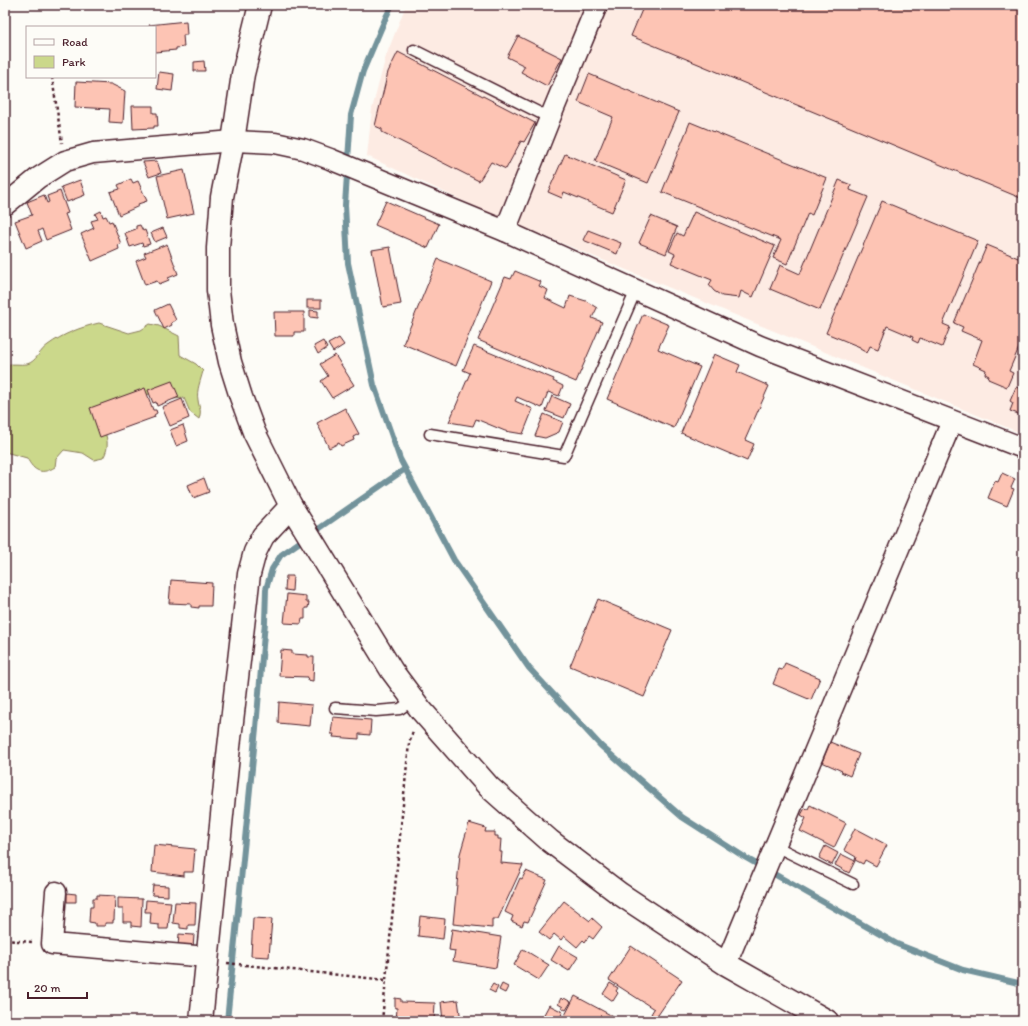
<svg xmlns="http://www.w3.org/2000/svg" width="1028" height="1026" font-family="Itim,sans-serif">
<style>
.built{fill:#fdebe3}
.green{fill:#cbd88b;stroke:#8a7c5b}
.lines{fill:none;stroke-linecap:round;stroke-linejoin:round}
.stream{stroke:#73939b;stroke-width:6}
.building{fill:#fdc4b4;stroke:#4a1f2b}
.lane-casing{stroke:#4a1f2b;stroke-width:13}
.street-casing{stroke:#4a1f2b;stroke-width:23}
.secondary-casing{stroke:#4a1f2b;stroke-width:25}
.path{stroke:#4a1f2b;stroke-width:2.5;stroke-dasharray:3 3;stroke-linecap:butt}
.lane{stroke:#fdfcf7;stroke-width:10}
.street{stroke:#fdfcf7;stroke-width:20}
.secondary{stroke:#fdfcf7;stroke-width:22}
</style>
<rect width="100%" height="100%" fill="#fdfcf7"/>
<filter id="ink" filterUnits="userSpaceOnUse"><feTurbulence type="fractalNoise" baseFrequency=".025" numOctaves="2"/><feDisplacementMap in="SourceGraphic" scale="8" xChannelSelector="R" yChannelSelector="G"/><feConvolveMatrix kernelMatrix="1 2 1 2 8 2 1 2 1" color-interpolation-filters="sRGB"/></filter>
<g filter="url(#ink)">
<polygon class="built" points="406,5 1023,5 1023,434 489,213 367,156 372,109 386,56"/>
<path class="green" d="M99,323L129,333L141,330L150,324L159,326L179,336L180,355L196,364L203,371C201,380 196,390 198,400C199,409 202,409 199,419L190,412L184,398L163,400L153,394L136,395L103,426C107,437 110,447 103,458L94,460L83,453L64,450L56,459L55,467C42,475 34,472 27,458L5,452V365C12,363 20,365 27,364C36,362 40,350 48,345C63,334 81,327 99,323Z"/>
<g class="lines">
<g class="stream">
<polyline points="392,5 386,17 363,71 351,115 345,205 348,263 374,385 400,459 454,560 529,668 601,746 682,817 746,858 897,944 963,970 1023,984"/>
<polyline points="227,1021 256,728 265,622 266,589 272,569 281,555 405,469"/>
</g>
</g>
<g class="building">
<polygon points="644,5 1023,5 1023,199 631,36"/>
<polygon points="186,21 187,35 183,35 184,47 176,48 176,50 155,52 155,27 150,27 149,25"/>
<polygon points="518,36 562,58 547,86 521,72 525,66 507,57"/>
<polygon points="398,52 535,123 524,142 521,141 506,169 491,162 479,181 382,132 382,129 375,126 388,72"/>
<polygon points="204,61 205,71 194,71 194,62"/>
<polygon points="5,69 10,86 5,87"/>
<polygon points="159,72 174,74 172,91 157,89"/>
<polygon points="589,74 679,112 648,183 595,161 613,117 578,102"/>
<polygon points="76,82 111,84 125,91 123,123 109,122 110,109 75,107"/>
<polygon points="132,106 153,106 153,113 157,113 158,126 154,126 154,128 133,129"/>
<polygon points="690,122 827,178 812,215 808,213 787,264 773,258 781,240 662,192"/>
<polygon points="565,154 626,180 612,212 564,192 562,198 548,192"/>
<polygon points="157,161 161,173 149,177 143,162"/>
<polygon points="184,170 194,213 167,219 157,176"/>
<polygon points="131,179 133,183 138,181 147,201 138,204 139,206 119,215 110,192 120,189 118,185"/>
<polygon points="80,180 85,195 67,202 61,187"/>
<polygon points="839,180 851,185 850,190 868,197 820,310 770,289 780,265 800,274"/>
<polygon points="60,191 68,213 65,214 71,230 46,240 42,229 38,231 42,241 26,248 15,221 32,215 27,202 44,195 47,203 49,202 47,196"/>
<polygon points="386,201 439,224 428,248 375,225"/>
<polygon points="882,201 978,241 943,324 950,327 942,347 920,338 918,343 912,340 913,337 887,326 878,349 870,346 867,353 860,349 860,347 826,333"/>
<polygon points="101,211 103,217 106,216 109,222 112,221 121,244 118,245 119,249 92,261 81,234 94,228 91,221 98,219 95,214"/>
<polygon points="694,212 775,246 753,297 741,291 739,298 722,296 714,291 709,285 712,280 671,263 675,254 669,251 677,233 683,236"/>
<polygon points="651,216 677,227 666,254 639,243"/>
<polygon points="140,225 143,231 145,230 150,244 143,246 142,243 130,247 125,233 136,229 136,226"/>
<polygon points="163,228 167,237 155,242 151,233"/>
<polygon points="588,230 621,243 617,254 583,240"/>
<polygon points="167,244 178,274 168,278 169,280 159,284 157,281 145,285 136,261 146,257 144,253"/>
<polygon points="987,245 1023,260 1023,338 1009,371 1013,373 1007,387 988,379 989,376 985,374 986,370 973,364 982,340 961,331 963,327 954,323"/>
<polygon points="390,247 401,304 383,307 372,250"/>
<polygon points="438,259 491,281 456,366 403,344"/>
<polygon points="515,271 541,282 539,286 548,290 545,298 566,308 570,296 586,301 597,308 592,318 602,322 576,382 478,340 505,277 511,279"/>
<rect x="307" y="300" width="14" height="8"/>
<polygon points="168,304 176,320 171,323 172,325 164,329 155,310"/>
<polygon points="310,310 318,311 318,318 310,317"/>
<polygon points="274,312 304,312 304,332 294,332 294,336 275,336"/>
<polygon points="643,314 669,325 658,349 700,367 674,428 607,399"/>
<polygon points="339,338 344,345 333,352 328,344"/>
<polygon points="323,341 327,348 318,354 314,346"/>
<polygon points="474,346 554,379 553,381 563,386 559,396 548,392 542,408 517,397 515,401 533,409 523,434 505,431 476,419 473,426 449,422 470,373 463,370"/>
<polygon points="714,354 740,365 737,372 769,386 745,440 754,444 747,461 681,433"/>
<polygon points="335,355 354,385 332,398 321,381 328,376 320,364"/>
<polygon points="172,381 179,397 157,406 156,402 153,403 148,390"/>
<polygon points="1016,387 1023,390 1023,411 1021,415 1010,411 1013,403 1010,401"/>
<polygon points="145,388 153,410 156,410 157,413 154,415 155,417 100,437 90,408"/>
<polygon points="552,396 570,404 564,418 546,411"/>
<polygon points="182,399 189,418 170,426 162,407"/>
<polygon points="345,408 359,434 353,437 354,440 341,446 339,443 329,448 317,423"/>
<polygon points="544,414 563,422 559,432 545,438 535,436"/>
<polygon points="183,425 188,441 176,446 170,430"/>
<polygon points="1002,473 1015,479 1011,488 1014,489 1007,506 988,498 995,481 998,482"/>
<polygon points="204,478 209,492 193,498 188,485"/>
<polygon points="286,576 293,576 292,591 285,590"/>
<polygon points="171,580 212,583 211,606 199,606 199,608 191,607 191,604 169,603"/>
<polygon points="287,594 306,596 306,602 309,602 308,608 305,608 305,619 302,619 301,624 284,623"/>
<polygon points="598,599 672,630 644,697 570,666"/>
<polygon points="281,650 292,651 292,654 308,655 308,657 314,657 313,681 307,680 308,677 279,676"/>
<polygon points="785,663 820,678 811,700 773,684 779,669 782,670"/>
<polygon points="279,702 312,705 310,726 278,723"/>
<polygon points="333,717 371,720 370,735 359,734 359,739 333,737 334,734 331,734"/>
<polygon points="830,742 859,754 850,776 841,772 842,771 822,762"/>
<polygon points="810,805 846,823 834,848 800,831 806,818 801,815 805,808 808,809"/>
<polygon points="469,823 486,828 485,832 495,832 495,836 498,836 498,839 501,839 500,852 502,852 501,863 523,865 498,919 492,919 492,928 453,924 460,854"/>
<polygon points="855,828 887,845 876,866 865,860 863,864 855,860 856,857 844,850"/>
<polygon points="154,845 195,849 193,872 184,872 184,876 152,872"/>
<polygon points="825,846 838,853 832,865 819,858"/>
<polygon points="841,854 855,861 849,873 835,865"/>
<polygon points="526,871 547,880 528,922 524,921 522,926 511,921 513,916 505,912 520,878 522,879"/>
<polygon points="153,885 168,886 168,896 152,895"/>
<polygon points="67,893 76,894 76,902 67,902"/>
<polygon points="97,895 115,896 114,920 113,920 113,923 105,923 105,926 95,926 95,923 89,922 90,907 93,907 93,898 97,898"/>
<polygon points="118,898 142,899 141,927 131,926 131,922 123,922 123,909 118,909"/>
<polygon points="146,900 171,902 168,929 159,929 159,925 150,924 151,912 145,912"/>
<polygon points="564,901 590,921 592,918 602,927 593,939 589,936 585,942 583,940 577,947 564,936 561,940 554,934 549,940 539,932"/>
<polygon points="175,902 196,903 195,925 188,925 188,929 180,928 180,924 173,923"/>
<polygon points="420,916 445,919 443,939 418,936"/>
<polygon points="253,918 272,919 269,957 251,956"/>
<polygon points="452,929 501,937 496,968 453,961 455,951 449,950"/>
<polygon points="179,934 194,935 193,948 178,947"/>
<polygon points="559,946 578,957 569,971 551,960"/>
<polygon points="631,946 682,980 656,1018 651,1014 654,1009 609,980"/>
<polygon points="523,949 549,965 539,980 514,965"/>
<polygon points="610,983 618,988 616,991 618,993 613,1001 603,994"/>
<polygon points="493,984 498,987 495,993 489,990"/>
<polygon points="502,984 508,987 505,993 499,990"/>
<polygon points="575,996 618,1019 617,1021 562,1021"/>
<polygon points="395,998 401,999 401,1002 435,1003 434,1021 396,1021 397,1008 395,1008"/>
<polygon points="561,998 563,1000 564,998 571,1002 566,1010 562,1008 563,1007 558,1004"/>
<polygon points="458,1000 461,1021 443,1021 441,1002"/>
<polygon points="549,1005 563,1012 558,1021 541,1020"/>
</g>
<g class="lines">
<defs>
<g id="lane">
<polyline points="414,50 550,118"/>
<polyline points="430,434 564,456 636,290"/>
<polyline points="335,708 376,711 400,709 413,700"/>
<polyline points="775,846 853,884"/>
</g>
<g id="street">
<polyline points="5,205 38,178 65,161 93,153 233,141 275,143 303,149 330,159 505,231 760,346 1023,448"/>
<polyline points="505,231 550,118 597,5"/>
<polyline points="56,892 52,944 208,957"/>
<polyline points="726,964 952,421"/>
</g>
<g id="secondary">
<polyline points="260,5 243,74 233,141 222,197 218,248 218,290 222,325 230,362 241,397 254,432 291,506 392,671 421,710 489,787 550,841 620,894 726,964 827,1021"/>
<polyline points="201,1021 228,756 249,574 255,552 263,536 291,506"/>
</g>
</defs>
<use href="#lane" class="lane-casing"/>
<use href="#street" class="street-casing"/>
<use href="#secondary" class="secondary-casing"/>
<g class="path">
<polyline points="52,77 62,143"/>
<polyline points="5,940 32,942"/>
<polyline points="227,963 386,980"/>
<polyline points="382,1021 409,743 413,731"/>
</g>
<use href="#lane" class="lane"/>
<use href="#street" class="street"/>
<use href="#secondary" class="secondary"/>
</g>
</g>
<rect width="1028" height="1026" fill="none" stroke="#fdfcf7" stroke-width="20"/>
<rect x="10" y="10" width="1008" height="1006" fill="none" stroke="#4a1f2b" stroke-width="1.5" filter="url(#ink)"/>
<rect x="26" y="26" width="130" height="52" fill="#fdfcf7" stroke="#b5a4a5"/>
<rect x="34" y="39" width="20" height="6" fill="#fdfcf7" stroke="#b5a4a5"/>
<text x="62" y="46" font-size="12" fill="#4a1f2b">Road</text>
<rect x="34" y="56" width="20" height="12" fill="#cbd88b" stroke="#b5a4a5"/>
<text x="62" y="66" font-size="12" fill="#4a1f2b">Park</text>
<path d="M28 992v6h59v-6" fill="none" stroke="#4a1f2b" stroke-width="2"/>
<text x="34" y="992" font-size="12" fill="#4a1f2b" stroke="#fdfcf7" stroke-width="3" paint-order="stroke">20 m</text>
</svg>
